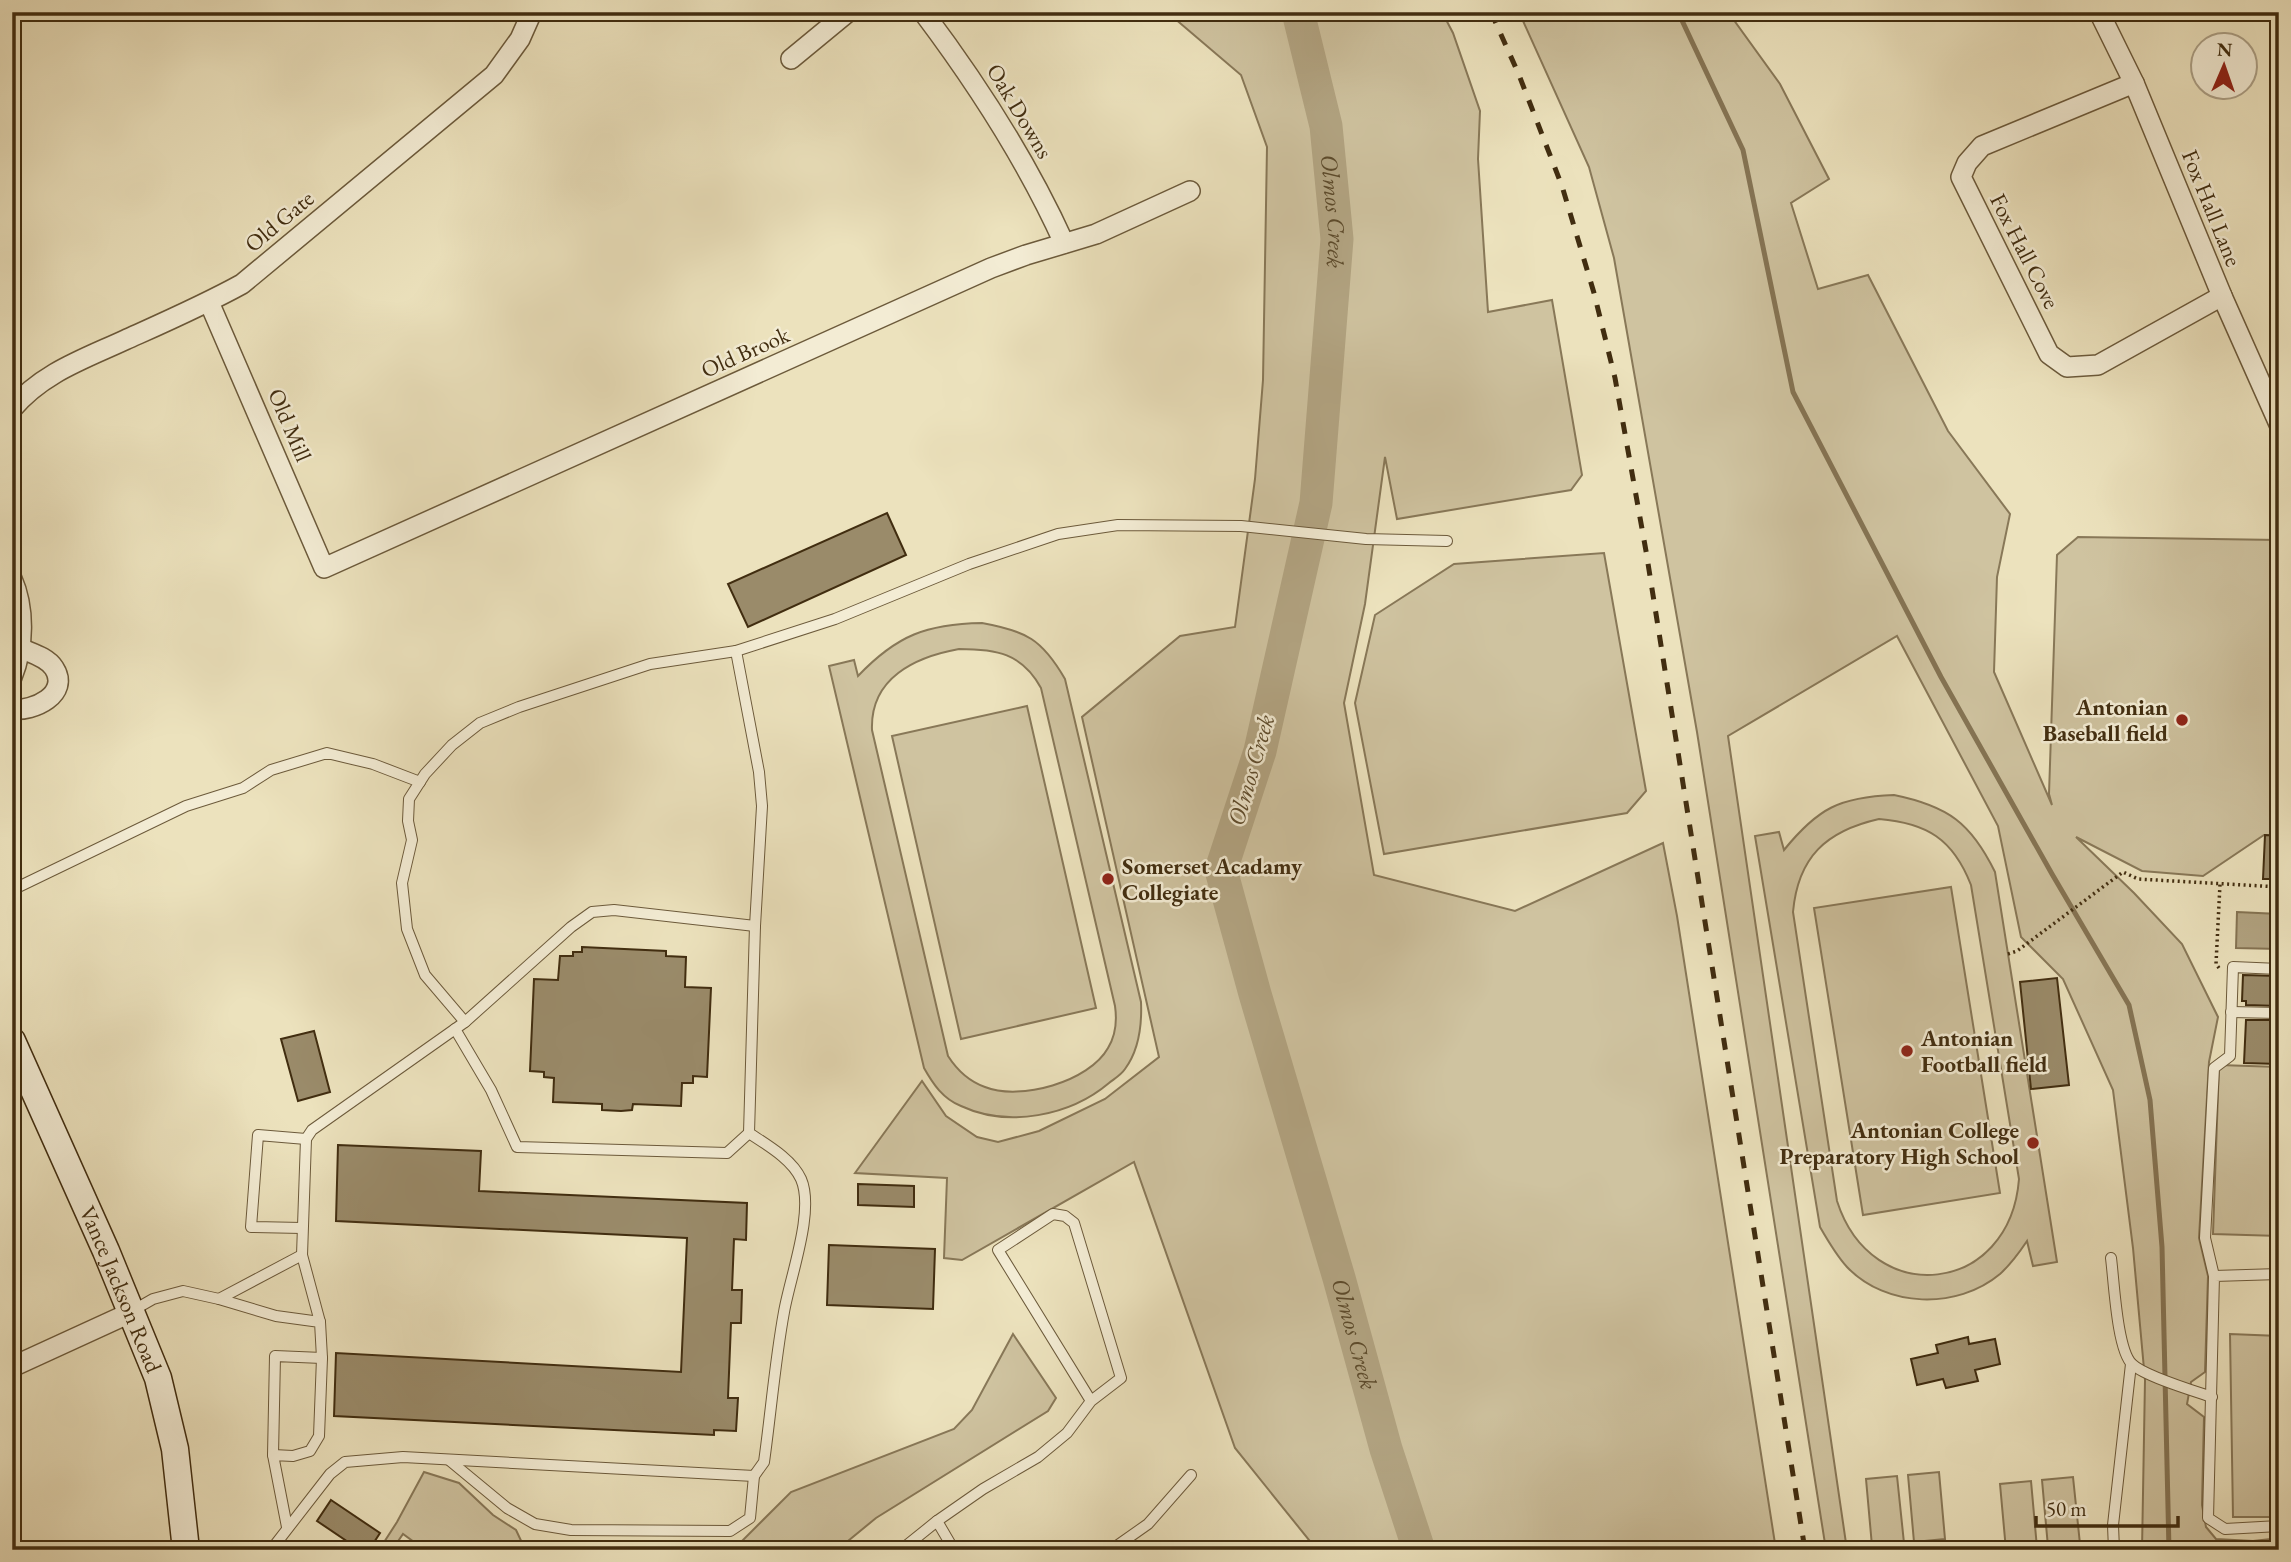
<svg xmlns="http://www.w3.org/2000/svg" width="2291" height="1562" font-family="'EB Garamond',serif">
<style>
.green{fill:#cfc3a0;stroke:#887858;stroke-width:2;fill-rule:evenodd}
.water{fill:#b2a482;stroke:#857454;stroke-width:2}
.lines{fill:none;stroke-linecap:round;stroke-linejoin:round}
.stream{stroke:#857454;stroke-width:5}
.river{stroke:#b2a482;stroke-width:33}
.building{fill:#9a8b6a;stroke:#412d10;stroke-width:2}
.service-casing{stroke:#6c5a3b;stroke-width:12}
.minor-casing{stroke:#6c5a3b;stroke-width:22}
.secondary-casing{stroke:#412d10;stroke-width:29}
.path{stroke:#412d10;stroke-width:3.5;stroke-dasharray:2 3.5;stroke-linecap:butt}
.service{stroke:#f3ecd4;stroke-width:10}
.minor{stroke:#f3ecd4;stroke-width:19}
.secondary{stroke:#f3ecd4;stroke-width:26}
.rail{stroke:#412d10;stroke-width:5;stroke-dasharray:12 12;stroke-linecap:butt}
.poi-dot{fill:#8f2418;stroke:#f3ecd4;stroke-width:2.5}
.labels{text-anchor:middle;stroke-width:5;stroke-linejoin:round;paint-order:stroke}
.street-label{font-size:23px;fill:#412d10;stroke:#f3ecd4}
.poi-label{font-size:23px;font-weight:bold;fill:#412d10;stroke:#f3ecd4;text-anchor:end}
.water-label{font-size:24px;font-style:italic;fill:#5d4b2c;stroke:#f3ecd4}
</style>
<rect width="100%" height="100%" fill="#ece2bd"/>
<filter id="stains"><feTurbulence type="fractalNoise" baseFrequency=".00286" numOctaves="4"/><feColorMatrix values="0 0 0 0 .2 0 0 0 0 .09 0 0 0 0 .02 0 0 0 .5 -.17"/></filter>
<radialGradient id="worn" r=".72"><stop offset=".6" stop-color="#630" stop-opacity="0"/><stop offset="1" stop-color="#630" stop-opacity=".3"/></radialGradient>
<g class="green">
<polygon points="1167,12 1442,12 1453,33 1480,111 1478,159 1488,312 1552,300 1582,475 1571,490 1397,519 1385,457 1365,604 1344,703 1374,875 1515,911 1663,843 1677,916 1776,1550 1317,1550 1235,1448 1134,1162 962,1260 944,1258 947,1178 855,1173 922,1081 946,1116 977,1137 998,1142 1039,1131 1105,1099 1159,1057 1082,717 1180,636 1235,627 1255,479 1263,380 1267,147 1241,75"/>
<polygon points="1519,12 1728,12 1780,84 1829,179 1791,203 1818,289 1868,275 1948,431 2010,514 1997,577 1994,672 2052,805 2049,794 2057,555 2078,537 2279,540 2279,836 2264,835 2203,876 2142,871 2076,837 2134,893 2182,944 2218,1017 2209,1062 2199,1238 2208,1276 2205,1372 2191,1382 2187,1404 2204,1417 2202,1505 2206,1527 2216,1539 2253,1541 2279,1538 2279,1550 2142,1550 2145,1380 2133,1248 2113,1090 2063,979 2021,937 1998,826 1897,636 1728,736 1847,1550 1826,1550 1697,732 1614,258 1589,167"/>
<polygon points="1604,553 1646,791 1627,813 1384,854 1355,703 1375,615 1454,564"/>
<path d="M982,623C1026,631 1042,639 1065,679L1141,1002C1142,1025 1139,1050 1125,1069C1121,1075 1114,1079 1109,1083C1070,1116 1008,1128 961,1106C943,1099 933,1084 924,1068L829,666L854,660L858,676C897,635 927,624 982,623ZM959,649C996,649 1022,653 1041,688L1115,1006C1117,1020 1116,1035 1108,1048C1089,1082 1020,1101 985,1087C968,1081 957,1070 948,1056L872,730C870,678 915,657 959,649Z"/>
<polygon points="1027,706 1096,1008 961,1039 892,736"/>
<path d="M1894,795C1948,806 1971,823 1995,872L2057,1262L2033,1266L2027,1241C2019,1253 2011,1264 2000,1274C1957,1310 1886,1308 1847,1267C1836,1255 1828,1241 1820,1227L1755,836L1779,832L1784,850C1818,808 1840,797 1894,795ZM1879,819C1927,823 1953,839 1971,885L2019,1179C2010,1295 1872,1310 1837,1201L1793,912C1798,857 1826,831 1879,819Z"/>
<polygon points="1951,887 2000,1193 1863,1215 1814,908"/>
<polygon points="2219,1065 2279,1067 2279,1236 2213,1234"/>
<polygon points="1013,1334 1056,1398 1048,1411 876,1518 837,1550 733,1550 791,1492 954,1429 972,1410"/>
<polygon points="2230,1334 2279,1336 2279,1517 2233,1517"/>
<polygon points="424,1472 459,1483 493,1515 516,1530 524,1547 576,1550 425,1550 403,1534 392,1550 379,1550 397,1522"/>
<polygon points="1939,1472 1945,1539 1914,1542 1908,1475"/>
<polygon points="1897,1476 1904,1543 1872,1546 1866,1479"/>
<polygon points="2073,1477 2080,1544 2048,1547 2042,1480"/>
<polygon points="2031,1481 2037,1548 2006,1550 2000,1484"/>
</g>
<polygon class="water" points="2237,912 2279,914 2279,949 2236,948"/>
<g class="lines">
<polyline class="stream" points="1678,12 1743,150 1793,392 1941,677 2052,874 2129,1005 2150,1100 2162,1247 2169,1550"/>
<path class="river" id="s1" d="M1298,12L1326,126L1337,239L1316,503L1260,751L1221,870L1255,994L1339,1278L1386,1449L1419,1550"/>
</g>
<g class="building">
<polygon points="887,513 906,555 748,627 728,584"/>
<polygon points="2265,835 2279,836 2279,879 2263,879"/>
<polygon points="582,947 666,951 666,956 686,957 685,987 711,988 707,1077 693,1076 693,1083 682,1083 681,1106 633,1104 632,1110 621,1111 602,1110 602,1104 553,1102 554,1078 544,1077 544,1072 530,1071 534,979 558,980 560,956 573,956 573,952 582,952"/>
<polygon points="2243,975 2279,976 2279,1006 2246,1005 2246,1001 2242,1001"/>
<polygon points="2057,978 2069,1085 2031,1089 2020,982"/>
<polygon points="2246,1020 2279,1020 2279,1064 2244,1063"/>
<polygon points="314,1031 330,1092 298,1101 281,1039"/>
<polygon points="338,1145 481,1151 479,1191 747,1203 746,1240 734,1239 732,1290 742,1290 741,1323 731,1323 728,1398 738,1398 736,1431 714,1430 714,1435 334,1416 336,1353 681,1372 687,1238 336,1221"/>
<polygon points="858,1184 914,1186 914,1207 858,1205"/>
<polygon points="829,1245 935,1249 933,1309 827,1305"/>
<polygon points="1968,1337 1969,1344 1995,1339 2000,1364 1975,1370 1978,1381 1946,1388 1943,1379 1917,1385 1911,1359 1938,1353 1936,1345"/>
<polygon points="331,1500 380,1533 369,1550 360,1550 317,1521"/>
</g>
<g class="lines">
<defs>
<g id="service">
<polyline points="736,651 650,664 519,707 480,723 452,745 425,774 409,799 408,821 412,840 402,883 407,929 425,975 465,1022 571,927 592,912 614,910 755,926"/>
<polyline points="12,890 186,806 243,788 271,770 327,753 373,764 420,782"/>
<polyline points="2231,1012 2279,1013"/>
<polyline points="455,1029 491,1090 517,1147 727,1153 749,1133"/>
<polyline points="302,1228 251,1227 258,1135 306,1139"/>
<path d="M2111,1258C2114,1281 2117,1350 2132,1364C2144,1376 2194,1391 2212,1397"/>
<polyline points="2279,1274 2214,1276 2208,1518 2225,1529 2279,1526"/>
<polyline points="2214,1276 2205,1238 2214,1068 2230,1056 2233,967 2279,969"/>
<polyline points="219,1299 302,1255"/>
<polyline points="132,1311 153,1299 183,1291 219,1299 276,1316 320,1322 322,1358 319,1436 310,1451 293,1456 273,1455 287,1527"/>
<polyline points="320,1322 302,1255 306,1139 312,1130 465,1022"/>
<polyline points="273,1455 275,1356 322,1358"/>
<polyline points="449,1460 507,1508 535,1524 571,1530 730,1531 750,1518 754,1476"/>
<polyline points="937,1521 983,1489 1038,1457 1067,1433 1091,1401 998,1250 1053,1214 1065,1216 1074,1223 1121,1378 1091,1401"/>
<path d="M271,1550L330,1474L345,1462L403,1457L754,1476L764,1462C771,1412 775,1361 784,1312C790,1277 815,1211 801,1179C792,1159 767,1145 749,1133L755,926L762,806L759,772L736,651L835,619L969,564L1058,534L1118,525L1241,526L1366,539L1447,541"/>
<polyline points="901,1550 937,1521 954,1550"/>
<polyline points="1111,1550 1148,1524 1191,1475"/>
<polyline points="2114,1550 2113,1525 2131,1364"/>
</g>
<g id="minor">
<path d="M923,12C978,85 1026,159 1064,243"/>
<polyline points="2099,12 2134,83 2222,296 2279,424"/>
<polyline points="791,59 848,12"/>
<polyline points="2134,83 1982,146 1967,163 1961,177 2049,354 2067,367 2098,365 2222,296"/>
<polyline points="209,302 324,568 991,268 1026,255 1096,234 1190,191"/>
<path d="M12,409C42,373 84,359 125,340C165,322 204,305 242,284L494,75L520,39L532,12"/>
<path d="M12,579C25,608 24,648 12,677"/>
<path d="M12,709C33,712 71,694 54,668C47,657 31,653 20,648"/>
<polyline points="12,1367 132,1312"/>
</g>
<g id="secondary">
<path id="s2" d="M12,1041L106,1251L158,1378L175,1449L186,1550"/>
</g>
</defs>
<use href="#service" class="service-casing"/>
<use href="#minor" class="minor-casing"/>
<use href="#secondary" class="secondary-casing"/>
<g class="path">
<polyline points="2008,954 2017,951 2123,872 2138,879 2279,887"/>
<polyline points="2219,968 2216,964 2220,884"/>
</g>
<use href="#service" class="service"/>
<use href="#minor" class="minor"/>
<use href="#secondary" class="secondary"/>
<polyline class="rail" points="1491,12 1519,75 1562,186 1594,293 1615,378 1646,551 1805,1550"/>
</g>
<g class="poi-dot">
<circle cx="2182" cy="720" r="7"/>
<circle cx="1108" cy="879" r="7"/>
<circle cx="1907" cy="1051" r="7"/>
<circle cx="2033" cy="1143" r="7"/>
</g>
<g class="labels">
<g class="street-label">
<text transform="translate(1020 111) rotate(59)" y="8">Oak Downs</text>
<text transform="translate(2212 208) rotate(68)" y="8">Fox Hall Lane</text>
<text transform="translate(279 221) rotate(-40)" y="8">Old Gate</text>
<text transform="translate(2025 251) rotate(63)" y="8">Fox Hall Cove</text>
<text transform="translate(745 352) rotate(-24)" y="8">Old Brook</text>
<text transform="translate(290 425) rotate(67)" y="8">Old Mill</text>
<text dy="8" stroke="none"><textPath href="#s2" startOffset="271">Vance Jackson Road</textPath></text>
</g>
<g class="poi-label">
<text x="2168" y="715">Antonian<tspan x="2168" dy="26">Baseball field</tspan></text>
<text x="1122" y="874" text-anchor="start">Somerset Acadamy<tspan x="1122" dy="26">Collegiate</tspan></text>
<text x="1921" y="1046" text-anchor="start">Antonian<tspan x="1921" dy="26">Football field</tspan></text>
<text x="2019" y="1138">Antonian College<tspan x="2019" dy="26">Preparatory High School</tspan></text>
</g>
<g class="water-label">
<text dy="8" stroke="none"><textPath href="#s1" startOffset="203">Olmos Creek</textPath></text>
<text transform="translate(1251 770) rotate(-74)" y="8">Olmos Creek</text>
<text dy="8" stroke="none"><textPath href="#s1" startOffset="1358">Olmos Creek</textPath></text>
</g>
</g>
<rect width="2291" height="1562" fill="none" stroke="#ece2bd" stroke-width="42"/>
<rect x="14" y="14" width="2263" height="1534" fill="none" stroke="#412d10" stroke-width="3.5"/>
<rect x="21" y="21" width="2249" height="1520" fill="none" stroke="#412d10" stroke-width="2"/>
<g transform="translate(2224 66) rotate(2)"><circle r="33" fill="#f3ecd4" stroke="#aca086" stroke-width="2"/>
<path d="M0-5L12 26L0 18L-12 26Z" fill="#8f2418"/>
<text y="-10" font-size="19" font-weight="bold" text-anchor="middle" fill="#412d10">N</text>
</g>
<path d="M2036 1516v10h142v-10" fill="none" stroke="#412d10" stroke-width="3.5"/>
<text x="2046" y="1516" font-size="21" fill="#412d10" stroke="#f3ecd4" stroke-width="5" paint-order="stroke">50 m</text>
<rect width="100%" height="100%" filter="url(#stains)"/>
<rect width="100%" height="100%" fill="url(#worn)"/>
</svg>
